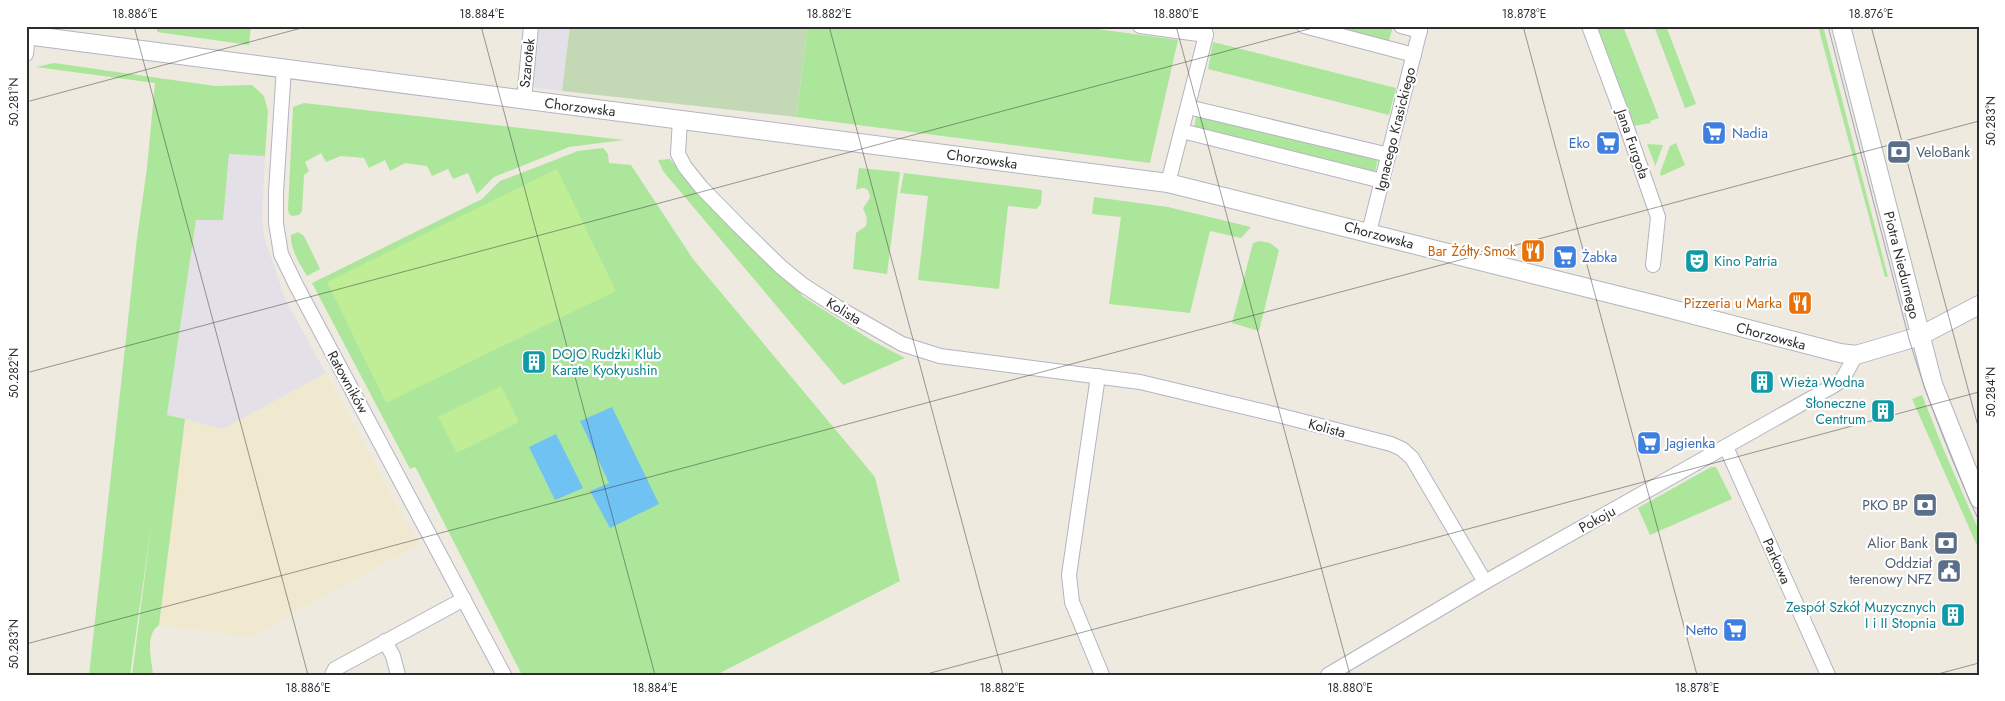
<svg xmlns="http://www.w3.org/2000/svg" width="2005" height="701" font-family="Jost,sans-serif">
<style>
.industrial{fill:#e3e0e7}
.education{fill:#f0e9cf}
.green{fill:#ace69b}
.cemetery{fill:#c3d9b6}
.pitch{fill:#bfee96}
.water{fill:#70c2f3}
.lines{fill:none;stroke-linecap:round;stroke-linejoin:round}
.minor-casing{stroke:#b3b4c1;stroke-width:16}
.tertiary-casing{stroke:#b3b4c1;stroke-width:20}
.minor{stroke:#fff;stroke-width:14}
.tertiary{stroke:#fff;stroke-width:18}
.tram{stroke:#a2a2b8;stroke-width:1}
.ticks{fill:none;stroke:#2d2d2d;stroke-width:1;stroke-opacity:0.45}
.labels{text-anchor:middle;stroke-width:4.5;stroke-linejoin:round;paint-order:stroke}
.street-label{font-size:14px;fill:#2d2d2d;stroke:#fff}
.shop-label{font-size:14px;fill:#366cbe;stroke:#fff;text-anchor:start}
.service-label{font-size:14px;fill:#4e5e75;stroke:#fff;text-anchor:end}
.food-label{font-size:14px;fill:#c56008;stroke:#fff;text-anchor:end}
.culture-label{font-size:14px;fill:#0d838f;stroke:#fff;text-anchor:start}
.neatline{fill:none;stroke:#2d2d2d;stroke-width:2}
.ticks-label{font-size:12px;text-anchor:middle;fill:#2d2d2d}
</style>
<rect width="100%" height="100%" fill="#efeae0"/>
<g class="industrial">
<polygon points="537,26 570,26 562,91 531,87"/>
<polygon points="229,154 265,156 262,221 264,236 285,299 326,373 223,429 167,415 196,220 223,220"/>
</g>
<polygon class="education" points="326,373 418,545 250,637 159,625 185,419 223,429"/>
<g class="green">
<polygon points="157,26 251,26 249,45 157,32"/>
<polygon points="808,26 1075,26 1178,40 1150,163 796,117"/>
<polygon points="1304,26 1393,26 1389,41"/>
<polygon points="1592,26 1623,26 1659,118 1650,121 1651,123 1627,127"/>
<polygon points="1654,26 1666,26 1696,104 1685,108"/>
<polygon points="1818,26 1823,26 1888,277 1885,277"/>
<polygon points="1213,42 1396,88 1389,115 1208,69"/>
<path d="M54,63L215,86L252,85L264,96L268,111L265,156L229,154L223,220H196L167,415L185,419L159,625C144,636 152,659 153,675H132L152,521L130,675H89L137,238L147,168L155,83L36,67Z"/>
<polygon points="304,103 624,140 569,147 494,177 477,194 468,173 453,179 448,169 432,176 427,166 405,163 390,171 385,160 369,168 364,158 341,156 326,162 321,153 305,162 309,171 304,175 302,211 299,215 292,216 289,214 288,209 293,107"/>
<polygon points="1197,112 1378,158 1375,172 1194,127"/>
<polygon points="1676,143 1685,165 1661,176 1660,173 1670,146"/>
<polygon points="1647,144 1663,145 1655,167 1655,165"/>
<polygon points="603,148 608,154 609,163 631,165 693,259 875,477 900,581 716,675 522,675 418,472 415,467 410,469 312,283 482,199 500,181 578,151"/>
<polygon points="670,159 690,182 799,289 802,296 871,340 905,358 843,385 663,171 658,160"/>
<path d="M859,168L900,172L887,274L853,269L856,233L866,226L867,218L863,208L870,198C869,188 865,186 856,190Z"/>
<polygon points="904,173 1042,190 1041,204 1036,209 1008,206 999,289 918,280 928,196 900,193"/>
<polygon points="1094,197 1168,207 1251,227 1241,238 1210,231 1190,313 1109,304 1121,217 1092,214"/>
<path d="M298,232L304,236L320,269L307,276C300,264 290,250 291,235Z"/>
<polygon points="1260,241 1270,243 1279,250 1259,331 1232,323 1253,243"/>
<polygon points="1922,395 1943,448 1979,531 1979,550 1912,399"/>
<polygon points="1711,467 1716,467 1732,499 1650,535 1638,508"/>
</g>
<polygon class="cemetery" points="570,26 808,26 796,117 562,91"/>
<g class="pitch">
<polygon points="557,169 616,291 386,403 327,282"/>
<polygon points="501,386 519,422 457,453 438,417"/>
</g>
<g class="water">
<polygon points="612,407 659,504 610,528 590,491 609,483 580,421"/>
<polygon points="556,434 583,488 555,500 529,447"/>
</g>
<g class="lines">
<defs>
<g id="minor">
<polyline points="1140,26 1206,35"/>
<polyline points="1304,26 1414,55"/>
<polyline points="1401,26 1420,31"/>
<polyline points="1589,26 1622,114 1658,217 1653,265"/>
<polyline points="26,54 28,35"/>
<polyline points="284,67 276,192 276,223 281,254 296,285 504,675"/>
<polyline points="524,100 531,26"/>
<polyline points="1188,107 1389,155"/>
<polyline points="680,119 678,154 685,167 701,187 739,226 781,267 803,285 837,307 902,344 940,356 1140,382 1278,415 1391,444 1402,449 1412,458 1485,582"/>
<polyline points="1182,131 1382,181"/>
<polyline points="1168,183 1206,35 1204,26"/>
<polyline points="1369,232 1421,26"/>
<polyline points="1098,376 1069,575 1072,602 1102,675"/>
<polyline points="1726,447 1828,675"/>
<polyline points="385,641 393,656 398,675"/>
<polyline points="332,675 335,669 464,599"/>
<polyline points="1328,675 1485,582 1833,386 1842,380 1856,355"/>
</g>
<g id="tertiary">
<polyline points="1841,26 1933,384 1979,499"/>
<polyline points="26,35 1168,183 1656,305 1840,353 1856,355 1920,336 1979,305"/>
</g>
</defs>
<use href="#minor" class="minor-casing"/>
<use href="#tertiary" class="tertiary-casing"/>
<use href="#minor" class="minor"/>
<use href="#tertiary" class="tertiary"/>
<path class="tram" d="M1828,26L1909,339C1928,402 1952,462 1979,521"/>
</g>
<path class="ticks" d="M134,26L308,675M481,26L655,675M829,26L1003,675M1176,26L1350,675M1523,26L1697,675M1871,26L1979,430M26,102L309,26M26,373L1320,26M26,644L1979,121M923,675L1979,392M1934,675L1979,663"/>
<defs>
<symbol id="supermarket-square" viewBox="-11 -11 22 22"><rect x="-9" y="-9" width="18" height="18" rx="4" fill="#3f7fe0" stroke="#fff"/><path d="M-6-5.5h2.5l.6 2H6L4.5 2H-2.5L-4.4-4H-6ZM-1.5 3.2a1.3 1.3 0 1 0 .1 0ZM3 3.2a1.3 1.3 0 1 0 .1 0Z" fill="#fff"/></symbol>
<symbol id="bank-square" viewBox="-11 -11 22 22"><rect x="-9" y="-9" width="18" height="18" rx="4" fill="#5c6f8a" stroke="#fff"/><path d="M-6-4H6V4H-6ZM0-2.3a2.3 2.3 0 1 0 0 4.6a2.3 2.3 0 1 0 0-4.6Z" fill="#fff"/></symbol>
<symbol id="restaurant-square" viewBox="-11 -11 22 22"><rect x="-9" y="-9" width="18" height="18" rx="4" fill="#e8710a" stroke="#fff"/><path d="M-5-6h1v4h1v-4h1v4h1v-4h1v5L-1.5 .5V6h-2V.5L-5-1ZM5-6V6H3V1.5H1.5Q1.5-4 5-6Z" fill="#fff"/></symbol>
<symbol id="theatre-square" viewBox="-11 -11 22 22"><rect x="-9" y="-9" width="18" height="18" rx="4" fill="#0f9aa8" stroke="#fff"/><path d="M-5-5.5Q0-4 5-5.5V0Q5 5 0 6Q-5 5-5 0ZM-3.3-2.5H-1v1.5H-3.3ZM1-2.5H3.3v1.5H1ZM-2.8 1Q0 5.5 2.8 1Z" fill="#fff"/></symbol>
<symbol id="building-square" viewBox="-11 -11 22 22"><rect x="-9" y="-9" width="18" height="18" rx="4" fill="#0f9aa8" stroke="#fff"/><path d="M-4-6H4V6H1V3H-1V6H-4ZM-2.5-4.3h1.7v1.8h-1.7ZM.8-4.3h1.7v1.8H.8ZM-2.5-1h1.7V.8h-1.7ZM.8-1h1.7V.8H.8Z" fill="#fff"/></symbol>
<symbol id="civic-square" viewBox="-11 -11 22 22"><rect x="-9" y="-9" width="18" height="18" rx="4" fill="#5c6f8a" stroke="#fff"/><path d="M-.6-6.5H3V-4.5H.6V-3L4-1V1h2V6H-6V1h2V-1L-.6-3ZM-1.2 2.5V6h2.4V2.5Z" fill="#fff"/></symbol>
</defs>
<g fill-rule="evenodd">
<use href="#supermarket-square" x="1700" y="119" width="28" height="28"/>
<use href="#supermarket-square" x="1594" y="129" width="28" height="28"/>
<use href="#bank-square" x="1885" y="138" width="28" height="28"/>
<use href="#restaurant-square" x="1519" y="237" width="28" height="28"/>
<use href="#supermarket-square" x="1551" y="243" width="28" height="28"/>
<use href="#theatre-square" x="1683" y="247" width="28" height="28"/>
<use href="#restaurant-square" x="1786" y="289" width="28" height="28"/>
<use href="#building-square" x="520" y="348" width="28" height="28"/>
<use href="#building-square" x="1748" y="368" width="28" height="28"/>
<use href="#building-square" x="1869" y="397" width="28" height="28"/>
<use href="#supermarket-square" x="1635" y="429" width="28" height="28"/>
<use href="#bank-square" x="1911" y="491" width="28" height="28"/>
<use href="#bank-square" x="1932" y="529" width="28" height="28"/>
<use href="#civic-square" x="1935" y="557" width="28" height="28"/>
<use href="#building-square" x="1939" y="601" width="28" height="28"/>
<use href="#supermarket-square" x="1721" y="616" width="28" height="28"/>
</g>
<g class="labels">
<g class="street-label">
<text transform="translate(527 63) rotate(-84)" y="5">Szarotek</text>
<text transform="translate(580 107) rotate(7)" y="5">Chorzowska</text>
<text transform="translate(1395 129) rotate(-76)" y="5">Ignacego Krasickiego</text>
<text transform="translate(1633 144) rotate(71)" y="5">Jana Furgoła</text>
<text transform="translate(982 159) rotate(8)" y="5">Chorzowska</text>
<text transform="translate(1379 235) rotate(15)" y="5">Chorzowska</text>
<text transform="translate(1902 265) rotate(76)" y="5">Piotra Niedurnego</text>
<text transform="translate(844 311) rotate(31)" y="5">Kolista</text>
<text transform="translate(1771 336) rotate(15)" y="5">Chorzowska</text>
<text transform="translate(348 382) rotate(61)" y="5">Ratowników</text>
<text transform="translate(1327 428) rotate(15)" y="5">Kolista</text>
<text transform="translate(1597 519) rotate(-29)" y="5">Pokoju</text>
<text transform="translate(1777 561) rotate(66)" y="5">Parkowa</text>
</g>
<g class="shop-label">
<text x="1732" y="138">Nadia</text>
<text x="1590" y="148" text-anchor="end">Eko</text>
<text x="1582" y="262">Żabka</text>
<text x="1666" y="448">Jagienka</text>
<text x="1718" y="635" text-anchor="end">Netto</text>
</g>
<g class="service-label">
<text x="1916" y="157" text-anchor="start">VeloBank</text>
<text x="1908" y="510">PKO BP</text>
<text x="1928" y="548">Alior Bank</text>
<text x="1932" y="568">Oddział<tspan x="1932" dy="16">terenowy NFZ</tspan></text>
</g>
<g class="food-label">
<text x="1516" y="256">Bar Żółty Smok</text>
<text x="1782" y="308">Pizzeria u Marka</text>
</g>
<g class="culture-label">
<text x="1714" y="266">Kino Patria</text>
<text x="552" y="359">DOJO Rudzki Klub<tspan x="552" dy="16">Karate Kyokyushin</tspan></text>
<text x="1780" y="387">Wieża Wodna</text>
<text x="1866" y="408" text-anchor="end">Słoneczne<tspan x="1866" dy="16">Centrum</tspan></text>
<text x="1936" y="612" text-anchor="end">Zespół Szkół Muzycznych<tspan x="1936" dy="16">I i II Stopnia</tspan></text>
</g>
</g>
<rect width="2005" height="701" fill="none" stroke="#ffffff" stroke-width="55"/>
<rect x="28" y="28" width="1950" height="646" class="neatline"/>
<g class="ticks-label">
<text x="135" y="18">18.886°E</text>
<text x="482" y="18">18.884°E</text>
<text x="829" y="18">18.882°E</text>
<text x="1176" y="18">18.880°E</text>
<text x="1524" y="18">18.878°E</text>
<text x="1871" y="18">18.876°E</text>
<text transform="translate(14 102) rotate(-90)" y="4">50.281°N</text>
<text transform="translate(1991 121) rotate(-90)" y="4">50.283°N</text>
<text transform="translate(14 373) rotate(-90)" y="4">50.282°N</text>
<text transform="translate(1991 392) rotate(-90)" y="4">50.284°N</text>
<text transform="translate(14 644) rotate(-90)" y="4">50.283°N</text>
<text x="308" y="692">18.886°E</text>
<text x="655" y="692">18.884°E</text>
<text x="1002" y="692">18.882°E</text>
<text x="1350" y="692">18.880°E</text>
<text x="1697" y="692">18.878°E</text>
</g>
</svg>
